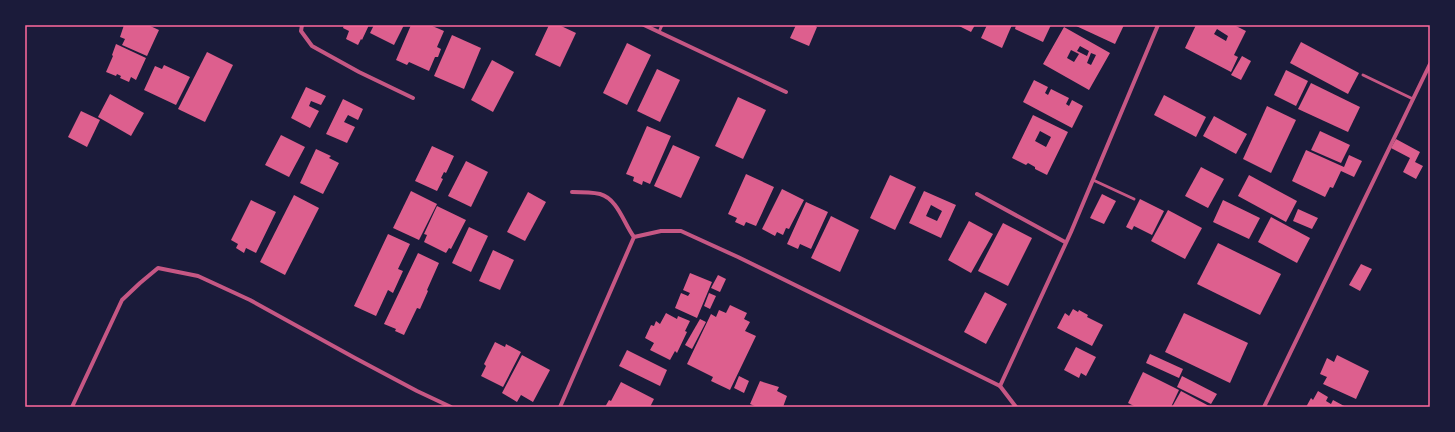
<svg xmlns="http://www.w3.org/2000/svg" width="1455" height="432" font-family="Lato,sans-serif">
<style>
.building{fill:#dd5f8e;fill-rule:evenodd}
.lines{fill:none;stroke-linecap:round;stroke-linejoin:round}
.service{stroke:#c65784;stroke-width:3}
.minor{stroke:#c65784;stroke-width:4}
.neatline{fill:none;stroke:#ff6b9d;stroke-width:1.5}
</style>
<rect width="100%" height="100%" fill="#1b1b3a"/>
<g class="building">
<polygon points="124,25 148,25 159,30 147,56 122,45 125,39 120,37"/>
<polygon points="344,25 369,25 362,40 361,39 358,45 346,39 349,31 343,28"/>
<polygon points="374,25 404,25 394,45 370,33"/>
<polygon points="411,25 430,25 444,31 437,47 441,49 438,57 435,57 429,71 409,62 407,65 396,60"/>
<polygon points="549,25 559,25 576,33 560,67 535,55"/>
<polygon points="796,25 813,25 817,27 809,46 790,38"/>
<polygon points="957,25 975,25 971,32"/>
<polygon points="987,25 1012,25 1002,48 981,38"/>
<polygon points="1016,25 1051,25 1043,42 1015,29"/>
<polygon points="1074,25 1124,25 1115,44"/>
<path d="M1196,25H1234L1246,31L1234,55L1238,57L1231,72L1185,48ZM1217,29L1228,36L1226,41L1214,34Z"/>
<path d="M1064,27L1110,53L1089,90L1043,64ZM1080,46L1089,51L1087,56L1077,51ZM1071,50L1079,54L1074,62L1067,58ZM1091,53L1096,55L1091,65L1087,63Z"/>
<polygon points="452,35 481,48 464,89 434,76"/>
<polygon points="1301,42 1359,73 1348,94 1290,63"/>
<polygon points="627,43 651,55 627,105 603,93"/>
<polygon points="116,44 146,58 136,80 131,77 129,82 120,78 121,76 117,74 116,76 106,72 113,56 112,55"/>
<polygon points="207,52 233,65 205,122 178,109"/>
<polygon points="1242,56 1251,61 1241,80 1231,75"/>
<polygon points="492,60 514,72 493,112 471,100"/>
<polygon points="164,65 190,77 176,105 144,90 155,66 162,69"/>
<polygon points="657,69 680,80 660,122 637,111"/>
<polygon points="1286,70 1308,81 1296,106 1274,95"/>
<polygon points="1034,80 1048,87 1045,93 1048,95 1051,89 1069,98 1066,104 1069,106 1072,100 1083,106 1072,128 1023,102"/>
<polygon points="1311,83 1360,107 1348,132 1298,109"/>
<polygon points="306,87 326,96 321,105 311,101 309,106 319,111 310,128 291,118"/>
<polygon points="110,94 144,113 131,136 98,117"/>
<polygon points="1164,95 1206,117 1196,137 1154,115"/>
<polygon points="738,97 766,110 743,159 715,146"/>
<polygon points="343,99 363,109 358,120 348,115 344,122 355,127 347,143 326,134"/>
<polygon points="1267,106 1296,120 1271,173 1243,159"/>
<polygon points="81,111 100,120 87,147 68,137"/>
<path d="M1033,115L1068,132L1047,175L1035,169V167L1028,163L1026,165L1012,158ZM1040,131L1051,137L1046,147L1035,141Z"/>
<polygon points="1214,116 1247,134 1236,154 1203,136"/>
<polygon points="647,126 671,136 650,184 643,181 642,185 633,181 634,177 626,174"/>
<polygon points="1320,131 1350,145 1341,163 1311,150"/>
<polygon points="281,135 305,147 289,177 265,165"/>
<polygon points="1396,139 1420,152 1415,162 1423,166 1416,179 1403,172 1410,158 1391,148"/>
<polygon points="673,145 700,157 681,198 654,186"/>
<polygon points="432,146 454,156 446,173 444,172 441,178 443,179 437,191 415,181"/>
<polygon points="316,149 331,156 329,158 339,163 323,194 300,183"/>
<polygon points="1306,150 1344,167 1349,155 1362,161 1354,177 1341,171 1333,188 1330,187 1325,197 1292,181"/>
<polygon points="466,161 488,172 471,207 448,196"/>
<polygon points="1201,167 1224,179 1208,208 1185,196"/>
<polygon points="746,174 774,187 756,226 746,222 744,226 735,222 737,218 728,214"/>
<polygon points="890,175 916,187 895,230 870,218"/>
<polygon points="1249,175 1297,201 1286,222 1238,196"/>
<polygon points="782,189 804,200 789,229 786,228 783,235 777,232 775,236 762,229"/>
<polygon points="411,191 437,204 419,240 393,228"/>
<path d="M924,191L956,205L941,238L909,223ZM931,205L942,211L937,221L926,216Z"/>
<polygon points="528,192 546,202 525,241 507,232"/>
<polygon points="1102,194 1116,201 1104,224 1090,218"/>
<polygon points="294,195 319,208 285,275 260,262"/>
<polygon points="1140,199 1164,211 1152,235 1134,226 1132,230 1126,227"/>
<polygon points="251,200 276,212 256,253 246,248 244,253 236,248 238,244 231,240"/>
<polygon points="1223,200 1260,218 1249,239 1213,222"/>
<polygon points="806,202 828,212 811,249 800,244 798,249 787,244"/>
<polygon points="437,206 466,220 451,249 449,248 446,253 424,242 427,235 424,234"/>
<polygon points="1298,209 1318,218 1312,229 1293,221"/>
<polygon points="1168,210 1202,228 1185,259 1151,241"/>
<polygon points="831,216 859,230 840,272 811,258"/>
<polygon points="1271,217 1310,238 1297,263 1258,242"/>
<polygon points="969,221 993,234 971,273 948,260"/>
<polygon points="1003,223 1032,238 1008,286 978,271"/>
<polygon points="469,227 488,236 471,272 452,263"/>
<polygon points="388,234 410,244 398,269 403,271 393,293 388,290 376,316 354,306"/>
<polygon points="1218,243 1281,274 1260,315 1197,284"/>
<polygon points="493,250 514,260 500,290 479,281"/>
<polygon points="418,253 439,263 427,290 428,291 420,309 417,308 404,335 395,331 396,329 384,324"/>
<polygon points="1361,264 1372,269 1360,291 1349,285"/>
<polygon points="690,273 712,282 697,318 675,308 681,293 688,296 690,293 683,290"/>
<polygon points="718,275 726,279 720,292 711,288"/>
<polygon points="985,292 1007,304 986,344 964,332"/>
<polygon points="709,293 716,296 710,309 704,306"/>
<polygon points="730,305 747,313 744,319 750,322 745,331 756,336 730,390 711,381 713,377 687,364 711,314 716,317 719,310 726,313"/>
<polygon points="1073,309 1078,312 1079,310 1088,315 1087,317 1103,325 1092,346 1057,328 1065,313 1069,316"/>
<polygon points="666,313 677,319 678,316 690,321 685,331 687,332 677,353 675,351 670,360 650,350 654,343 645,338 651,325 654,326 656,321 660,324"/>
<polygon points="1184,313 1248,343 1230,383 1165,352"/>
<polygon points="700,319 706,322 692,349 685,345"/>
<polygon points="495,342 505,347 506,344 521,352 503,387 481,376 486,366 484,364"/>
<polygon points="1076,347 1096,357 1086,376 1081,373 1079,378 1064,370"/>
<polygon points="627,350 667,370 660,386 619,366"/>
<polygon points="1150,354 1183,369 1179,378 1146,363"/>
<polygon points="522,355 550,370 533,402 521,395 517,402 502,393"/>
<polygon points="1337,355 1369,371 1356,399 1323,384 1327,377 1320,374 1327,358 1334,362"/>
<polygon points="1143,372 1179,390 1171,407 1136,407 1128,403"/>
<polygon points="739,376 749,381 744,393 734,388"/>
<polygon points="1182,376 1217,394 1211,404 1177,387"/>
<polygon points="760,381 779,387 777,391 787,396 783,407 757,407 750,404"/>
<polygon points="621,382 654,399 650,407 605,407 609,400 611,401"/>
<polygon points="1181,391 1211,407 1172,407"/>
<polygon points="1318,391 1328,397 1326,401 1331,404 1333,400 1346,407 1306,407 1311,398 1313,400"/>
</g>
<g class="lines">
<g class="service">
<polyline points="659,32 662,25"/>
<polyline points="1363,75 1413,99"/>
<polyline points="1093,180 1134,199"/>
</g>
<g class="minor">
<polyline points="302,25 301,31 312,46 359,72 413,98"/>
<polyline points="644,25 786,92"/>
<path d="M572,192C581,192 591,192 600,194C618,199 624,224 634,237"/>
<polyline points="977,194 1065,242"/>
<polyline points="1000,386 1071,232 1158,25"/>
<polyline points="72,407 122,300 140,283 158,268 198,276 250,300 355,358 417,391 451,407"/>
<polyline points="560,407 634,237 661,231 681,231 738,257 1000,386 1016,407"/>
<polyline points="1264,407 1430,64"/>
</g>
</g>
<rect width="1455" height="432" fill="none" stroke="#1b1b3a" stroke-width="52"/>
<rect x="26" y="26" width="1403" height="380" class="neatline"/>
</svg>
